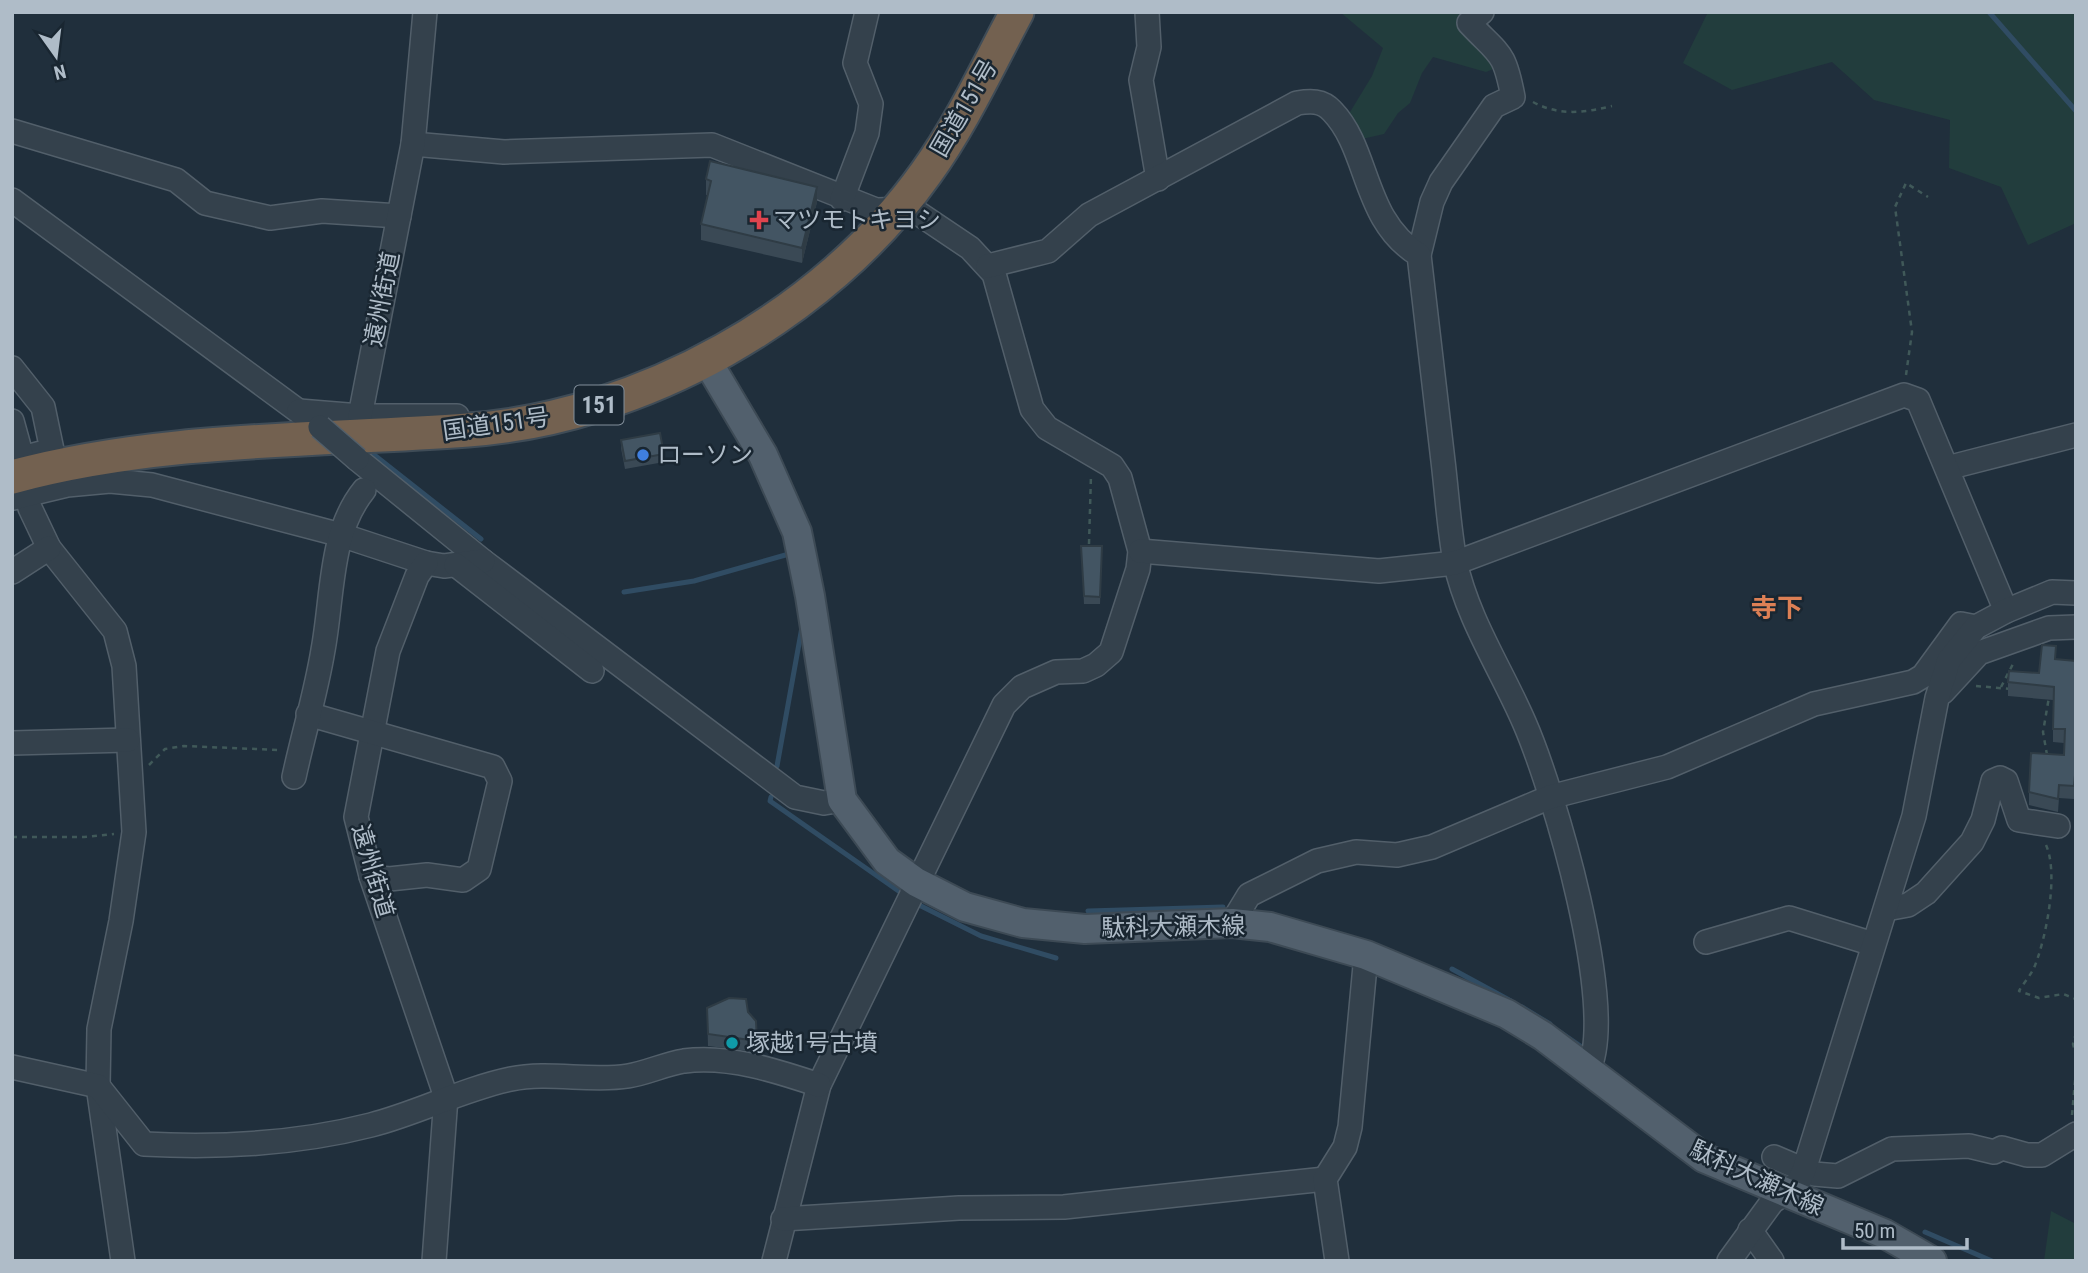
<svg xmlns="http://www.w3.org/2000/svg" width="2088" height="1273" font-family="'Roboto Condensed','Noto Sans JP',sans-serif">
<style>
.green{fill:#223d3d}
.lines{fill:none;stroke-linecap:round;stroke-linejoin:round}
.stream{stroke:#304c63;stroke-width:5}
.minor-casing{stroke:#525f6a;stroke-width:26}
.major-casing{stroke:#3d4a55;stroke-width:32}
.highway-casing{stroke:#3f4c57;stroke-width:37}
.path{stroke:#405959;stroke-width:2.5;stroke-dasharray:5 5;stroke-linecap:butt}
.minor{stroke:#34414c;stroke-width:23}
.major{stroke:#52606d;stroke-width:28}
.highway{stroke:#736150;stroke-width:33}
.minor-bridge-casing{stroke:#525f6a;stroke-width:26;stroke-linecap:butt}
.minor-bridge{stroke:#34414c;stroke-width:23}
.wall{fill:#3a4955}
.shaded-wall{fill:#2f3c45}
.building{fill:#435563;stroke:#2f3c45;stroke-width:2}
.health-dot{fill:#e0444e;stroke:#192631;stroke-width:2.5}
.shop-dot{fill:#3f7fe0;stroke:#192631;stroke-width:2.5}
.culture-dot{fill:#0f9aa8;stroke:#192631;stroke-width:2.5}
.labels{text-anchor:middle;stroke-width:5;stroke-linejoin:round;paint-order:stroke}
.shield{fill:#192631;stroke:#828f9b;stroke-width:2}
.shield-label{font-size:23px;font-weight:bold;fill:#afbcc8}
.street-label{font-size:24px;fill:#afbcc8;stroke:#192631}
.poi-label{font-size:24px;fill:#afbcc8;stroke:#192631;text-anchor:start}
.neighbourhood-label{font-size:26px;font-weight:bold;fill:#dd8055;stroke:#192631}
</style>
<rect width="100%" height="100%" fill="#202f3c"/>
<g class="green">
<polygon points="1340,12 1468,12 1498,67 1486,72 1433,57 1422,73 1410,103 1398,113 1384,134 1362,139 1347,117 1372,76 1383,48"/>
<polygon points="1708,12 2076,12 2076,223 2028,245 2001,187 1949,168 1950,120 1874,100 1832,62 1732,90 1683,63"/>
<polygon points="2051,1211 2076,1224 2076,1261 2044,1261"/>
</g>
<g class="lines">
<g class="stream">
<polyline points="1989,12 2076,111"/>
<polyline points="373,454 481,539"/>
<polyline points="624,592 694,581 789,554 790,559"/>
<polyline points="777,766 802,627"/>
<polyline points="771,797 770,801 900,892"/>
<polyline points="919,905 981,936 1056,958"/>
<polyline points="1088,911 1223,907"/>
<polyline points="1452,969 1511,1001"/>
<polyline points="1522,1007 1550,1024"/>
<polyline points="1560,1032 1586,1050"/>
<polyline points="1925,1232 1992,1261"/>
</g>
<defs>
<g id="minor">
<polyline points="1147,12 1149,47 1141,80 1158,179"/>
<polyline points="12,131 176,180 205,203 270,218 322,211 399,216"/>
<polyline points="413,144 504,152 712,145 876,210 912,209 970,248 994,274 1032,409 1047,428 1112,466 1120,478 1140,551 1138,569 1111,652 1096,665 1083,671 1056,672 1022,687 1004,705 819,1085 774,1261"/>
<polyline points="842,199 867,133 871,104 855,63 867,12"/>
<polyline points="12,200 320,427"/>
<path d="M1419,255L1432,202L1441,182L1494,106L1513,97C1504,50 1500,56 1469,23L1482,12"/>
<path d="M988,266L1048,251L1089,215L1297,103C1310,101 1322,100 1332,111C1370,150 1362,220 1419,255C1427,324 1435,392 1443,461C1447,494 1449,529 1455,561C1467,618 1501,669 1524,722C1553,788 1619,1009 1588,1071"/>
<polyline points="12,368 43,407 52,450 22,458"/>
<polyline points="299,411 360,416 457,416"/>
<polyline points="360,416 413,144 425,12"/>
<polyline points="12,421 26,472"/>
<polyline points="357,459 483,561 795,797 824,803 842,800"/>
<polyline points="1947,468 2076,435"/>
<polyline points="20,475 30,508 49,548 115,631 124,666 134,832 121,921 99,1029 98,1086 123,1261"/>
<polyline points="13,498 67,485 110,481 152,485 341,535 426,563 444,566 483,561"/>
<polyline points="1140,551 1379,571 1455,563 1904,395 1918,400 2006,611"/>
<polyline points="426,563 417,576 388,651 356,817 371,876 446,1097 434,1261"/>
<polyline points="456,565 592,671"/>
<polyline points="12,572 49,548"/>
<polyline points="1943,692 1979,653 2049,628 2076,627"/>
<polyline points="308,714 493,767 500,781 479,869 463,880 427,875 389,879 371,876"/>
<polyline points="12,743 128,740"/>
<path d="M294,777C303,735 316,693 323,650C333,597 329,533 364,490"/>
<polyline points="1886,909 1908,905 1926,893 1972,842 1983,820 1993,781 2000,778 2006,781 2019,820 2058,826"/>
<polyline points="1232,923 1249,895 1317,861 1356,852 1397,855 1432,847 1550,797 1667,767 1814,704 1913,682 1923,676 1961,624 1976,627"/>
<polyline points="1706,942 1789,918 1873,944"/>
<path d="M12,1067L98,1086L144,1144C220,1148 297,1144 371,1125C418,1113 463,1089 511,1079C549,1071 590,1082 628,1076C647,1073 665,1064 684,1061C729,1055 777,1071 819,1085"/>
<polyline points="1774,1157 1814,1174 1838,1176 1892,1149 1969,1146 1994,1152 2002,1148 2027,1155 2042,1155 2076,1134"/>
<polyline points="783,1219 959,1208 1064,1207 1325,1179"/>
<polyline points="1750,1230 1772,1261"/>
<polyline points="1337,1261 1325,1179 1345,1147 1350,1127 1366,955"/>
<polyline points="1729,1261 1772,1202 1798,1183 1804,1170 1914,816 1937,698 1949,660 1976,627 2006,611 2052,592 2076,593"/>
</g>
<polyline id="major" points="706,359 763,455 797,532 810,596 842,800 887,861 916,882 965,907 1023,923 1085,929 1232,923 1270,927 1366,955 1507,1014 1543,1036 1704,1158 1885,1234 1932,1261"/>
<path id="highway" d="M12,477C159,437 317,441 468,430C641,418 825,315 926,173C962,123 988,66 1017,12"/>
</defs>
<use href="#minor" class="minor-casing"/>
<use href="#major" class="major-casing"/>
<use href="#highway" class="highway-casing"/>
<g class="path">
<path d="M1533,102C1559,116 1584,113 1612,106"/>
<polyline points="1906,375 1912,332 1895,207 1906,183 1928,197"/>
<polyline points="1089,544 1091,475"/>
<polyline points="1976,686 2011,689"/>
<polyline points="2001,687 2014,662"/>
<polyline points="2047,755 2043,732 2049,697"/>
<polyline points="149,765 165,749 184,746 279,750"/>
<polyline points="12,837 84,837 114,834"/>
<path d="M2046,845C2059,874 2046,939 2034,968C2030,976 2023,984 2019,991L2039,998L2063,994L2076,999"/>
<polyline points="2076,1033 2073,1044 2076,1056"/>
<polyline points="2072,1115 2076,1070"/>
</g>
<use href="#minor" class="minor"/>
<use href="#major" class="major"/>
<use href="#highway" class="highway"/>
<defs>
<polyline id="minor-bridge" points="320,427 357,459"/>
</defs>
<use href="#minor-bridge" class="minor-bridge-casing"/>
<use href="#minor-bridge" class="minor-bridge"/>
</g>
<g class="wall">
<polygon points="706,179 817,202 802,263 701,240 701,224 708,195 706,195"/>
<polygon points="621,440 664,454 664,462 625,469 621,448"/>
<polygon points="1081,546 1102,546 1100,604 1084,604"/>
<polygon points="2056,660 2076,661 2076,777 2074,799 2059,798 2058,812 2029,805 2029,792 2064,755 2064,743 2053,742 2053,700 2008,696 2008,682 2039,673"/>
<polygon points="707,1008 748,1012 757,1041 757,1052 708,1046"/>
</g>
<polygon class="shaded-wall" points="817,187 817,202 802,263 802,248"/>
<g class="building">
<polygon points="710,161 817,187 802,248 701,224 711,181 706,179"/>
<polygon points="660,433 664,454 625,461 621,440"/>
<polygon points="1081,546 1102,546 1100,597 1084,596"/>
<polygon points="2042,645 2056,646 2055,659 2076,661 2076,764 2074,786 2059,785 2058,799 2029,792 2031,753 2064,755 2065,729 2053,729 2054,687 2008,682 2009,671 2039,673"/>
<polygon points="729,998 746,999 748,1012 756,1021 757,1041 708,1034 707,1008"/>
</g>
<path class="health-dot" d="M755.5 209.5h7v7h7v7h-7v7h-7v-7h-7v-7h7z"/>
<circle class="shop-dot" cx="643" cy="455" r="7"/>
<circle class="culture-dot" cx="732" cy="1043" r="7"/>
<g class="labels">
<rect class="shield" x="574.5" y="385.5" width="49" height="39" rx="5"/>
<g class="shield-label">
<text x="599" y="413">151</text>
</g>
<g class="street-label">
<text transform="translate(964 108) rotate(-60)" y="8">国道151号</text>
<text transform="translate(382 299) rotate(-79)" y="8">遠州街道</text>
<text transform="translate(496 424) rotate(-8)" y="8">国道151号</text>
<text transform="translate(373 871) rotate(74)" y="8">遠州街道</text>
<text transform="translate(1173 927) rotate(-1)" y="8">駄科大瀬木線</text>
<text transform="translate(1757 1178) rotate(25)" y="8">駄科大瀬木線</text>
</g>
<g class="poi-label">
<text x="773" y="228">マツモトキヨシ</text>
<text x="657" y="463">ローソン</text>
<text x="746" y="1051">塚越1号古墳</text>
</g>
<g class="neighbourhood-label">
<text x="1777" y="617">寺下</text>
</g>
</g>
<rect width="2088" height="1273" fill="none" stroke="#afbcc8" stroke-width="28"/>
<g transform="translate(56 56) rotate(166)" stroke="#192631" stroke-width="5" paint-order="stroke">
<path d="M0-5L12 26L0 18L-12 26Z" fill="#afbcc8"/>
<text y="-10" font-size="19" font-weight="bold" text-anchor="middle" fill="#afbcc8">N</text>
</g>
<path d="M1843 1238v10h124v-10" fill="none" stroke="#afbcc8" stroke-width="3.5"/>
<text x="1854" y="1238" font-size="21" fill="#afbcc8" stroke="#192631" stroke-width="5" paint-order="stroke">50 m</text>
</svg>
